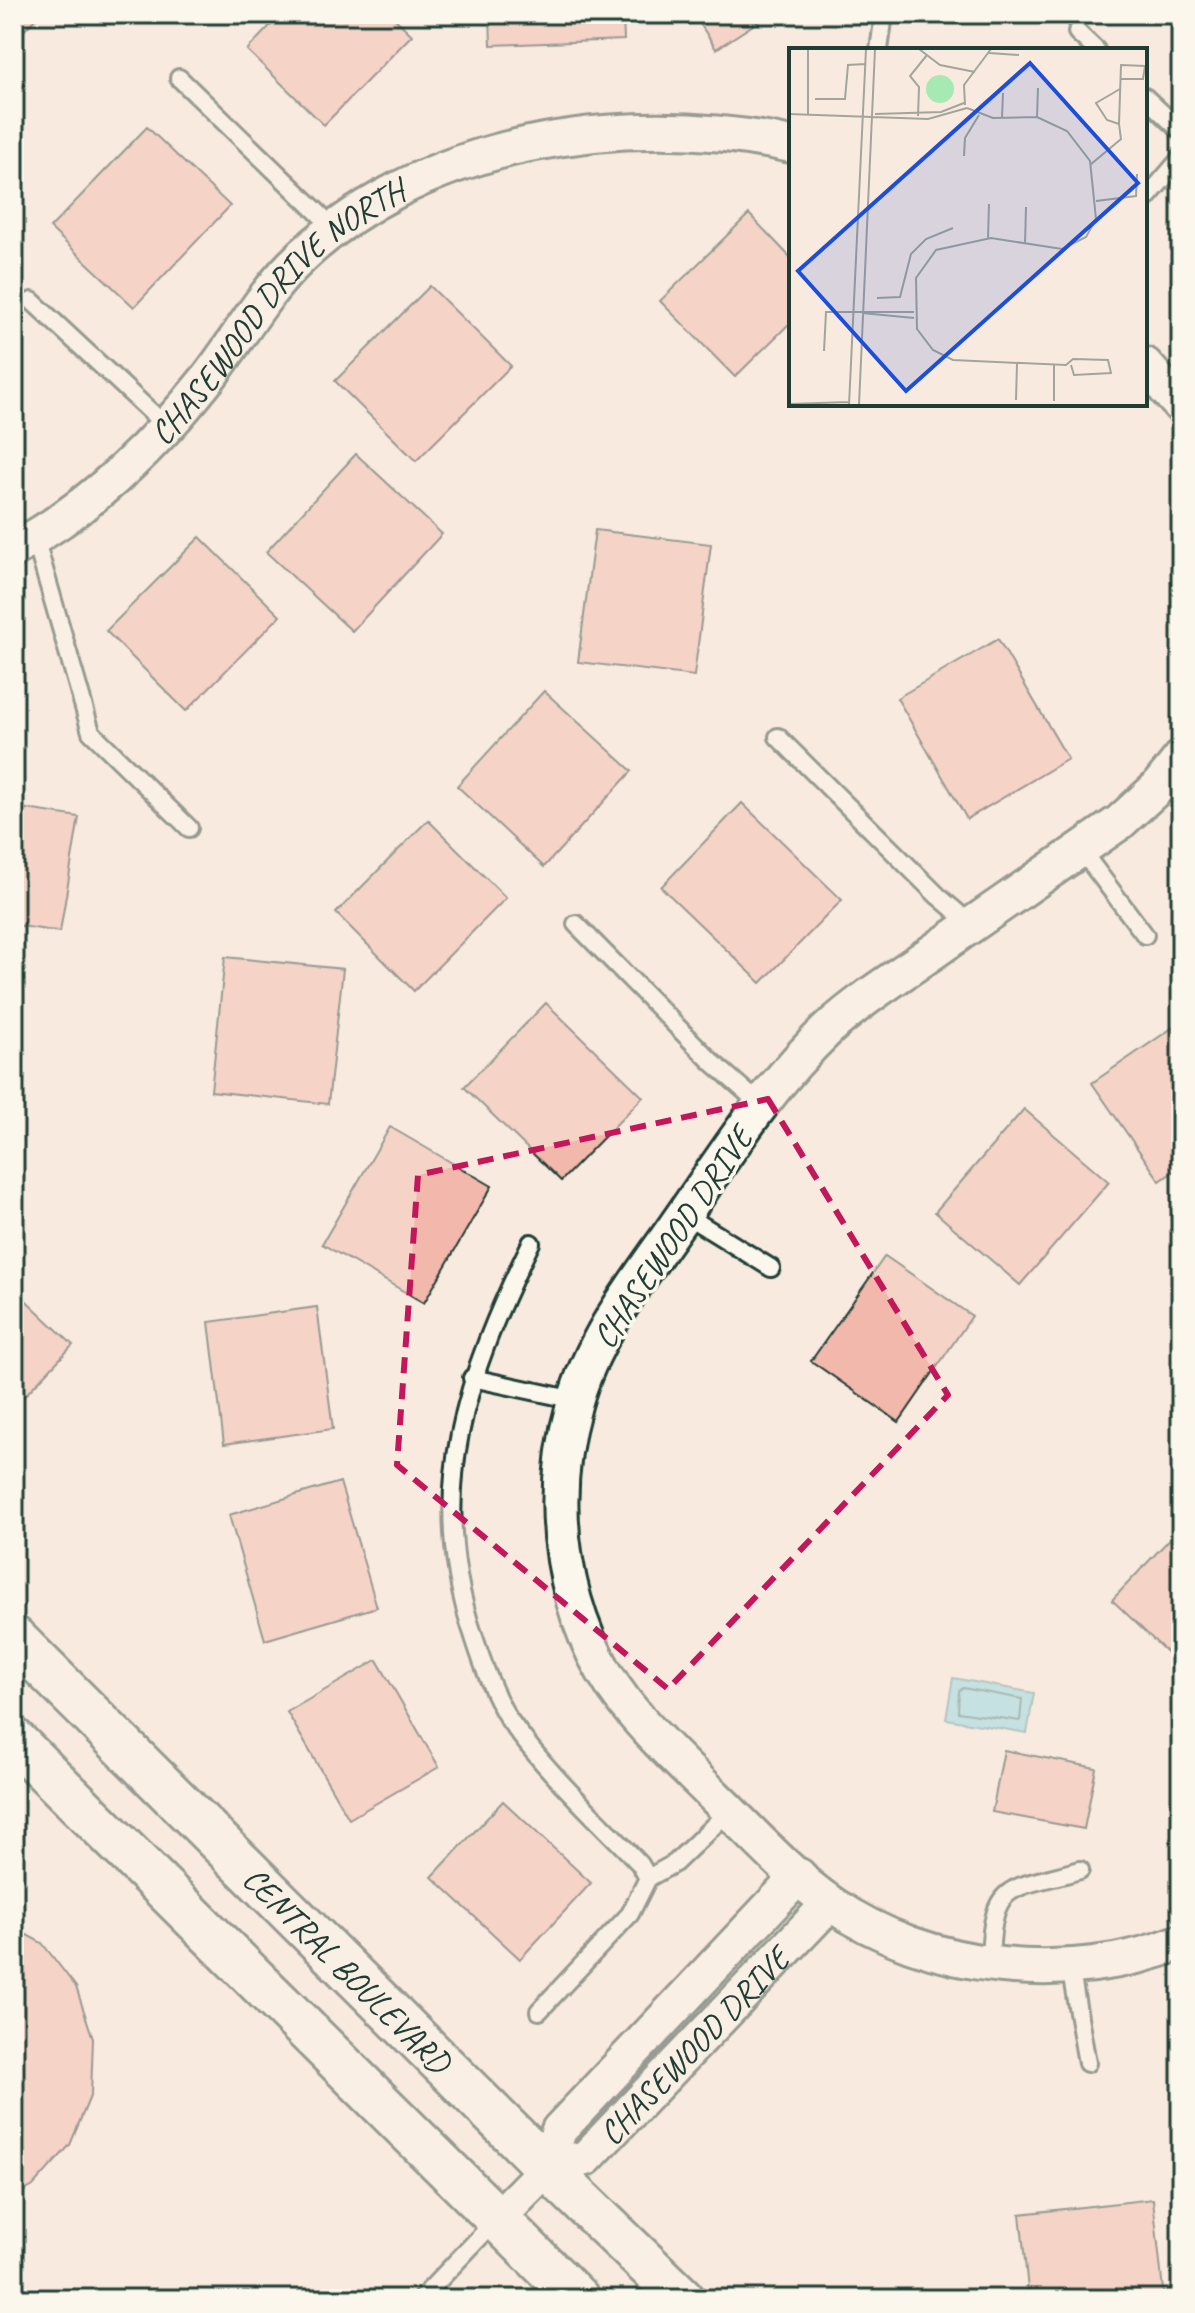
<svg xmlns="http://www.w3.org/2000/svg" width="1195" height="2313" font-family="Caveat,sans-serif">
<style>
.water{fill:#88d7e5;stroke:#5e999e;stroke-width:2}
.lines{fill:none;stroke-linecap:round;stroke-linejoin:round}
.shore{stroke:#497b7b;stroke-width:2}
.building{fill:#f2b8ac;stroke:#1f3d34;stroke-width:2}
.service-casing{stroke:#1f3d34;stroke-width:22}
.minor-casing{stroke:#1f3d34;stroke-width:40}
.tertiary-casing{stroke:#1f3d34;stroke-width:48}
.service{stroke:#fbf7ec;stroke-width:16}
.minor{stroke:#fbf7ec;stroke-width:34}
.tertiary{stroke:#fbf7ec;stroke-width:42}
.marked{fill:none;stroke:#c2185b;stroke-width:6;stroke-dasharray:16 10;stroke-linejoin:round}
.labels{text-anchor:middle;stroke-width:7;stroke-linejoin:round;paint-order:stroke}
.street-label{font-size:34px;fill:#1f3d34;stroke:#fbf7ec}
.inset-road{fill:none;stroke:#a2a59b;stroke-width:2}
.view{fill:#1d4ed8;fill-opacity:0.15;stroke:#1d4ed8;stroke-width:4}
.inset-edge{fill:none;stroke:#1f3d34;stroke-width:4}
</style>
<rect width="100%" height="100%" fill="#f9eadf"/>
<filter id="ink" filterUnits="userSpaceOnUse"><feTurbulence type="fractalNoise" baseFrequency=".0125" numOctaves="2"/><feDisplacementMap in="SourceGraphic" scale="16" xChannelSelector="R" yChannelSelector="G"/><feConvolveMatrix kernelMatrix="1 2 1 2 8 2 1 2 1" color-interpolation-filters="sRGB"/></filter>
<g filter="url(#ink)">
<polygon class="water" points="953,1678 1034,1693 1027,1733 946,1719"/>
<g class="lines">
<polygon class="shore" points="963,1688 1022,1699 1020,1721 958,1712 959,1691"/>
</g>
<g class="building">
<polygon points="14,14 40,14 14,41"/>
<polygon points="281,14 390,14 412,35 324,125 247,50"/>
<polygon points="490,14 623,14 624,40 491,45"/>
<polygon points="694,14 770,14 716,49"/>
<polygon points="147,127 230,206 134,307 50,228"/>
<polygon points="749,214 791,258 791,322 735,377 660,301"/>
<polygon points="430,286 511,366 416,461 335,381"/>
<polygon points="356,454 442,534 352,631 266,552"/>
<polygon points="595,530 711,544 694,676 578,662"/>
<polygon points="200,537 280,616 186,711 106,631"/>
<polygon points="998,639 1068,759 967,819 897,698"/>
<polygon points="544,691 632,771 544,867 457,786"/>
<polygon points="742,803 842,900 761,983 661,887"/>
<polygon points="14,807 79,817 60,932 14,925"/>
<polygon points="428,820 506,898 414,991 336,913"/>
<polygon points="225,957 343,969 328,1104 211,1091"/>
<polygon points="546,1003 643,1097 561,1181 464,1087"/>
<polygon points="1181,1022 1181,1166 1160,1181 1092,1083"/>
<polygon points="1024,1109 1109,1182 1020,1285 935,1212"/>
<polygon points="390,1127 492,1186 424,1303 322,1244"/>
<polygon points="885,1256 972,1316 899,1422 811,1361"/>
<polygon points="14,1289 73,1345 14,1407"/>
<polygon points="317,1307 333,1429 224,1444 209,1322"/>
<polygon points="340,1482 377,1607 265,1640 229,1515"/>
<polygon points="1181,1527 1181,1666 1112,1600"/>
<polygon points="377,1660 439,1767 349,1819 287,1712"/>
<polygon points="1004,1750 1096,1768 1084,1829 992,1812"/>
<polygon points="503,1801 591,1883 520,1959 432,1877"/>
<polygon points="14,1928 42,1943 76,1987 93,2039 91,2094 70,2145 33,2186 14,2197"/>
<polygon points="1153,2199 1164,2299 1029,2299 1020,2214"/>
</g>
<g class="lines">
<defs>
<g id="service">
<polyline points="1077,32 1096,50"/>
<polyline points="879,50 884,14"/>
<polyline points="179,78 335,229"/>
<polyline points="1145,97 1181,131"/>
<polyline points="1145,200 1181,158"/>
<polyline points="32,301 167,427"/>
<polyline points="35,538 91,732 189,828"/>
<polyline points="778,737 938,896 972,925"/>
<polyline points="1081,850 1145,935"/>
<polyline points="576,924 711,1061 761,1105"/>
<polyline points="684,1214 771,1268"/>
<path d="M531,1243C467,1373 424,1493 474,1637C483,1665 494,1697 510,1721C547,1773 596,1818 640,1864L648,1878L630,1914L539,2011"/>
<polyline points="472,1378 575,1400"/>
<polyline points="648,1878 675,1863 729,1811"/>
<path d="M990,1964C992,1879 1007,1891 1080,1870"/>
<polyline points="1070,1966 1087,2063"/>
<polyline points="421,2299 497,2219"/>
</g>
<g id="minor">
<polyline points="1145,365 1181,406"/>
<path id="s1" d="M14,549C91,508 154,446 208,378C237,341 259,300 292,266C415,141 626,108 791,145"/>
<path d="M1181,758L1157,788L1120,822C1061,863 1002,904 944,944C905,972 863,997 828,1029C767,1087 723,1159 675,1227C636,1283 592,1338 574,1405C546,1504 561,1620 625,1703C653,1738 686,1768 718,1800C754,1835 789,1874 830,1903C929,1972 1070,1986 1181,1942"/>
<path id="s2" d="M547,2168L586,2158L830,1903"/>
<polyline points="497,2219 547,2168 559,2130 799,1876"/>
</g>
<g id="tertiary">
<path id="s3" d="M14,1638L547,2168L683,2299"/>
<polyline points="14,1740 578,2299"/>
</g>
</defs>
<use href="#service" class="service-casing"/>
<use href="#minor" class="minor-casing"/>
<use href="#tertiary" class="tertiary-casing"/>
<use href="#service" class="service"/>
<use href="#minor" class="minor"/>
<use href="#tertiary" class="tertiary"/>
</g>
</g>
<path d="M0 0H1195V2313H0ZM768,1099L948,1395L668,1689L397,1465L418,1175Z" fill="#f9eadf" fill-opacity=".55" fill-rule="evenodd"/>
<path class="marked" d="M768,1099L948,1395L668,1689L397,1465L418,1175Z"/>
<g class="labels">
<g class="street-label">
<text dy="12" stroke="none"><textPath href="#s1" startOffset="358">CHASEWOOD DRIVE NORTH</textPath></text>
<text transform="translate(672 1237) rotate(-56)" y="12">CHASEWOOD DRIVE</text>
<text dy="12" stroke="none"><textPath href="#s3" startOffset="470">CENTRAL BOULEVARD</textPath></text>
<text dy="12" stroke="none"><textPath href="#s2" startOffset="196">CHASEWOOD DRIVE</textPath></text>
</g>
</g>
<g transform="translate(789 48)">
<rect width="358" height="358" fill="#f9eadf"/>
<path d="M137 41a14 14 0 1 1 28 0a14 14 0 1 1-28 0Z" fill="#a7e9b3"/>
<path class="inset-road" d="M19,1V66M130,1L151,17L186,24M200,5L230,7M26,51H56L59,17L76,16M176,57L175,37L202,1M178,60L204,70L248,69L278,83L301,113L307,171L297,189L273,201L202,190L147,202L127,230L128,281L144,302L164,312L277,317L284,311L319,312L322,325L285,327L282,317M0,66L139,71L178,60M86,66L152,64L175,55M129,68L130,39L121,28L138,7M248,69L249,40M213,70L214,45M330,76L318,72L307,55L331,41M175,108L176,90L190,67M301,117L332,91L330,76L332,17L356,18L354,31H332M307,153L347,148L348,126M199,191L200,156M236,196L237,159M88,250L111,249L122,206L137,191L164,180M73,265L125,270M35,303L37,264H125M227,352L228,315M265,353V316M0,356L60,354M60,357L77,1M70,357L86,1"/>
<path class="view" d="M241,15L349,135L117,343L9,223Z"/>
<rect width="358" height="358" class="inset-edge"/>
</g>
<rect width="1195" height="2313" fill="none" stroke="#fbf7ec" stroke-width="48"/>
<rect x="24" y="24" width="1147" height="2265" fill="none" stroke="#1f3d34" stroke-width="3" filter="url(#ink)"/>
</svg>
